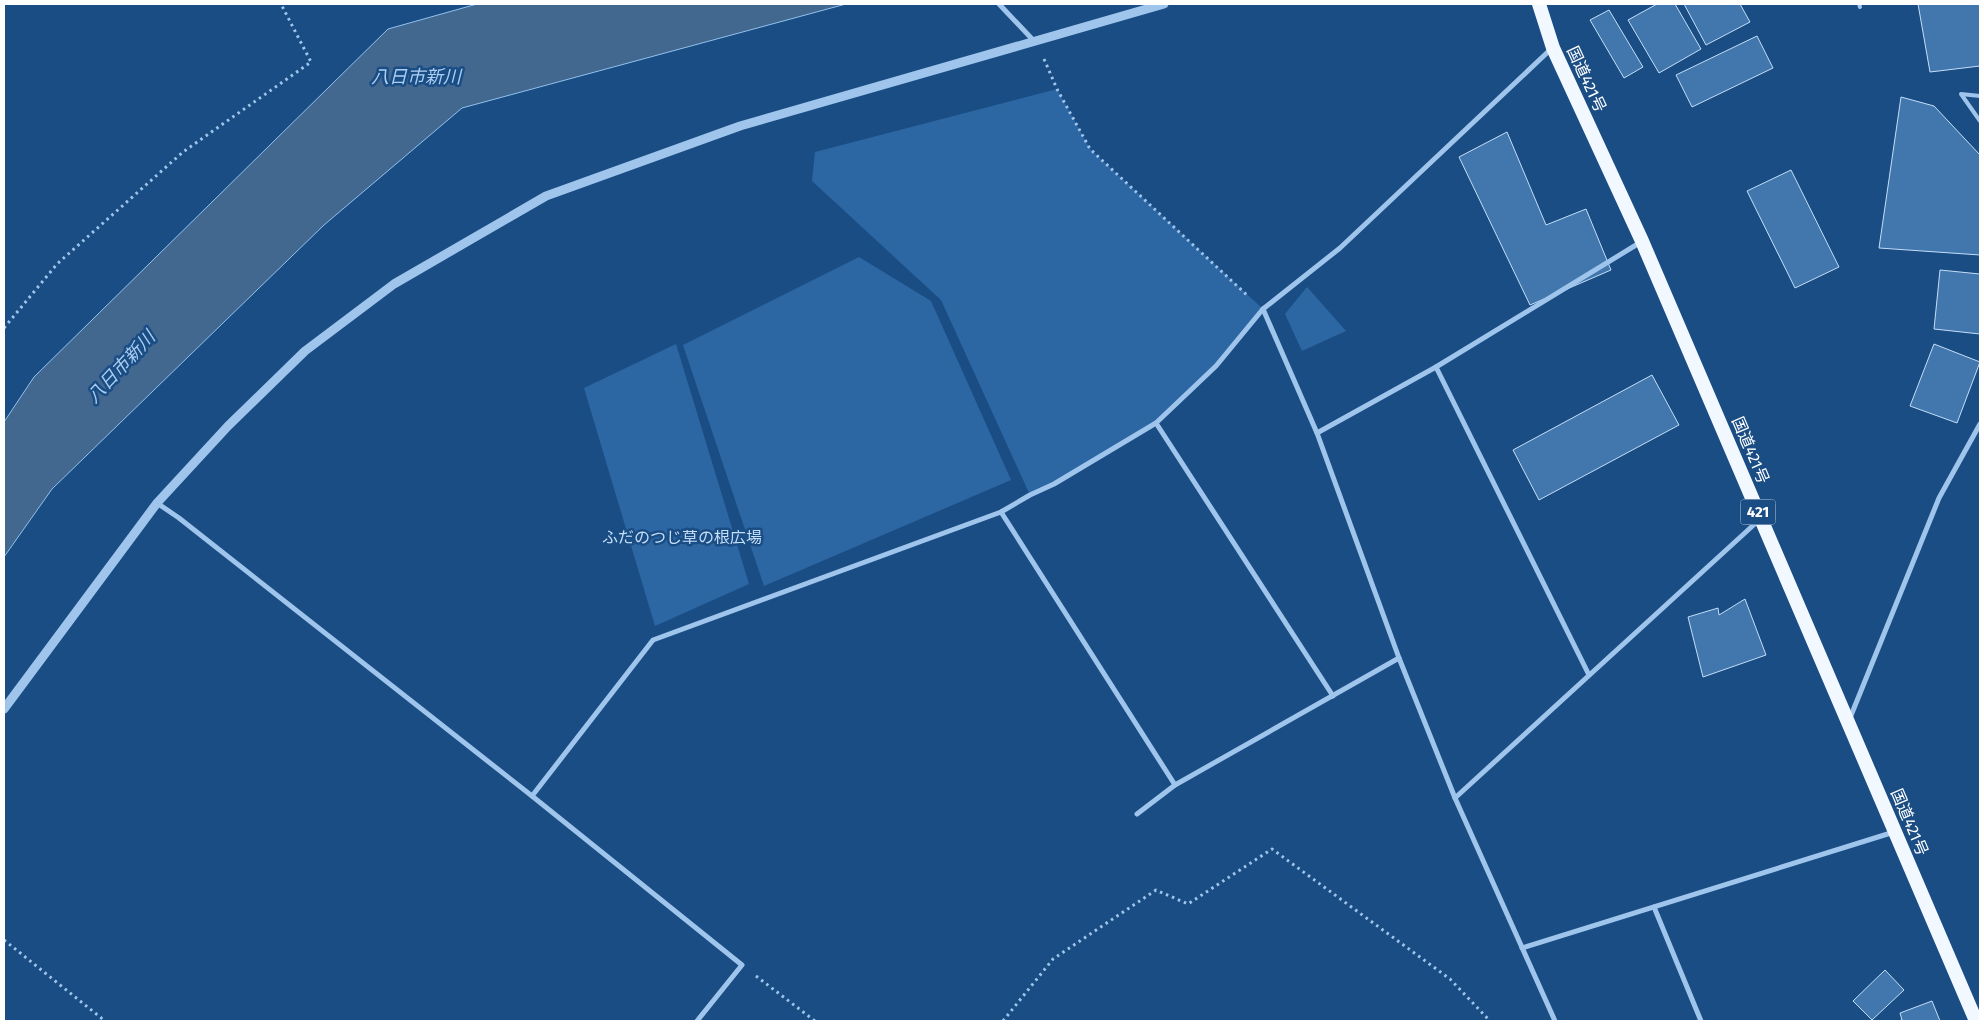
<svg xmlns="http://www.w3.org/2000/svg" width="1984" height="1025" font-family="'Fira Sans','Noto Sans JP',sans-serif">
<style>
.green{fill:#2d67a3}
.water{fill:#426890;stroke:#92c1ee}
.building{fill:#4277ae;stroke:#c4def9}
.lines{fill:none;stroke-linecap:round;stroke-linejoin:round}
.path{stroke:#9fc5ec;stroke-width:3;stroke-dasharray:2.5 4;stroke-linecap:butt}
.service{stroke:#9fc5ec;stroke-width:4}
.minor{stroke:#9fc5ec;stroke-width:5}
.tertiary{stroke:#9fc5ec;stroke-width:9}
.trunk{stroke:#f2f8ff;stroke-width:14}
.labels{text-anchor:middle;stroke-width:5;stroke-linejoin:round;paint-order:stroke}
.shield{fill:#1a4d84;stroke:#bacada;stroke-width:1}
.shield-label{font-size:15px;font-weight:bold;fill:#fff}
.street-label{font-size:16px;fill:#fff;stroke:#1a4d84}
.park-label{font-size:16px;fill:#c4def9;stroke:#1a4d84}
.water-label{font-size:18px;font-style:italic;fill:#abcff3;stroke:#1a4d84}
</style>
<rect width="100%" height="100%" fill="#1a4d84"/>
<g class="green">
<polygon points="1057,89 1090,149 1263,309 1216,366 1156,423 1030,495 941,300 812,181 815,152"/>
<polygon points="859,257 931,301 1011,480 764,586 683,345"/>
<polygon points="1307,287 1346,331 1302,351 1285,314"/>
<polygon points="676,344 749,584 655,626 584,388"/>
</g>
<polygon class="water" points="477,4 846,4 462,108 324,225 52,489 4,557 4,422 34,377 388,29"/>
<g class="building">
<polygon points="1657,4 1675,4 1701,49 1659,73 1628,20"/>
<polygon points="1684,4 1740,4 1750,22 1706,45"/>
<polygon points="1918,4 1980,4 1980,66 1930,72"/>
<polygon points="1609,10 1643,67 1624,78 1590,20"/>
<polygon points="1757,36 1773,68 1692,107 1676,75"/>
<polygon points="1901,97 1934,106 1980,155 1980,255 1879,248"/>
<polygon points="1507,132 1546,225 1586,209 1611,270 1530,305 1459,157"/>
<polygon points="1791,170 1839,267 1795,288 1747,191"/>
<polygon points="1940,270 1980,274 1980,334 1934,329"/>
<polygon points="1934,344 1980,362 1957,423 1910,406"/>
<polygon points="1652,375 1679,425 1539,500 1513,450"/>
<polygon points="1745,599 1766,655 1703,677 1688,617 1718,608 1719,615"/>
<polygon points="1885,970 1904,990 1872,1020 1853,1001"/>
<polygon points="1932,1001 1940,1021 1898,1021 1902,1020 1900,1013"/>
</g>
<g class="lines">
<g class="path">
<polyline points="1044,59 1057,89 1090,149 1249,297"/>
<polyline points="4,328 57,264 183,152 311,62 281,4"/>
<polyline points="4,940 105,1021"/>
<polyline points="756,976 815,1021"/>
<polyline points="1003,1021 1053,959 1156,890 1188,904 1272,849 1450,979 1490,1021"/>
</g>
<g class="service">
<polyline points="1859,4 1860,7"/>
<polyline points="1980,96 1961,94 1980,121"/>
</g>
<g class="minor">
<polyline points="999,4 1034,41"/>
<polyline points="1263,309 1317,433 1399,658 1455,798 1555,1021"/>
<polyline points="1156,423 1333,696"/>
<polyline points="1317,433 1436,367"/>
<polyline points="157,503 179,518 532,796 742,965 697,1021"/>
<polyline points="1001,512 1175,785"/>
<polyline points="1589,675 1436,367 1641,242"/>
<polyline points="1850,718 1939,498 1980,424"/>
<polyline points="532,796 653,640 1001,512 1030,495 1054,484 1156,423 1216,366 1263,309 1340,248 1551,49"/>
<polyline points="1455,798 1759,520"/>
<polyline points="1137,814 1175,785 1399,658"/>
<polyline points="1654,907 1701,1021"/>
<polyline points="1522,948 1894,832"/>
</g>
<polyline class="tertiary" points="4,709 157,503 228,426 305,351 394,284 546,196 740,126 1164,4"/>
<polyline class="trunk" points="1539,4 1553,48 1642,241 1976,1021"/>
</g>
<g class="labels">
<rect class="shield" x="1740.5" y="499.5" width="35" height="25" rx="4"/>
<g class="shield-label">
<text x="1758" y="517">421</text>
</g>
<g class="street-label">
<text transform="translate(1587 79) rotate(65)" y="6">国道421号</text>
<text transform="translate(1751 450) rotate(67)" y="6">国道421号</text>
<text transform="translate(1910 822) rotate(67)" y="6">国道421号</text>
</g>
<g class="park-label">
<text x="682" y="543">ふだのつじ草の根広場</text>
</g>
<g class="water-label">
<text x="416" y="83">八日市新川</text>
<text transform="translate(121 367) rotate(-47)" y="6">八日市新川</text>
</g>
</g>
<rect width="1984" height="1025" fill="none" stroke="#ffffff" stroke-width="10"/>
</svg>
